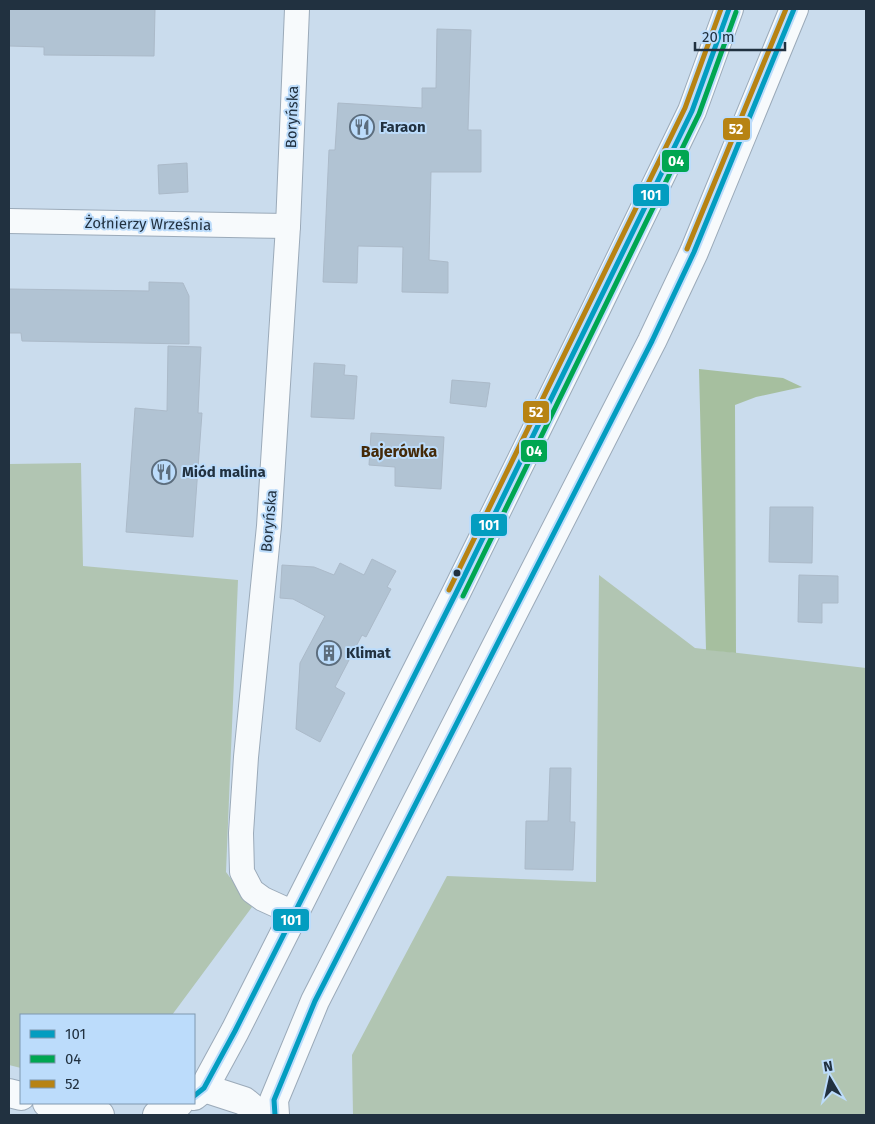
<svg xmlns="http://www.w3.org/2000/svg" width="875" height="1124" font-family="'Fira Sans',sans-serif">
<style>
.green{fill:#b1c5b2}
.forest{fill:#a6bf9f}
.building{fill:#b1c3d3;stroke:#abbac9}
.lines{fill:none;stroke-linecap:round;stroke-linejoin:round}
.street-casing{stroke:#9baab9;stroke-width:26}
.secondary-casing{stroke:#9baab9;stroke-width:30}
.street{stroke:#f7fafc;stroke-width:24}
.secondary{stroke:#f7fafc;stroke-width:28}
.bus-1-casing{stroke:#bcdcfb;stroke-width:9}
.bus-2-casing{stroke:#bcdcfb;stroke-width:9}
.bus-3-casing{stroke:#bcdcfb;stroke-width:9}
.bus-1{stroke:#039dc0;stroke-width:5}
.bus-2{stroke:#00a651;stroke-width:5}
.bus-3{stroke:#b78313;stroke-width:5}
.bus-dot{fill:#213140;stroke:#bcdcfb;stroke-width:2}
.labels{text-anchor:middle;stroke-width:4;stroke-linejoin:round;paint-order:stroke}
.street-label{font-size:15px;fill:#213140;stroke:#bcdcfb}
.poi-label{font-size:15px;font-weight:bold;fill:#213140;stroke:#bcdcfb;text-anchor:start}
.neighbourhood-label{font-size:16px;font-weight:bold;fill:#442a09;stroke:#bcdcfb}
.line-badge{stroke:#bcdcfb;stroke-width:2}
.badge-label{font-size:14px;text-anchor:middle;font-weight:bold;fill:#fff}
</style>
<rect width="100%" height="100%" fill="#cadced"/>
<g class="green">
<polygon points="81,463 83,566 238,580 226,872 252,907 172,1015 21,1015 21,1068 9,1065 9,464"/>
<polygon points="599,575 695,648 866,668 866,1115 353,1115 352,1055 447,876 596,882"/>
</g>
<polygon class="forest" points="699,369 783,378 802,387 756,397 735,405 736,653 706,650"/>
<g class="building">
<polygon points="9,9 155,9 154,56 44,55 44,47 9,46"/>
<polygon points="437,29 471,30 468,130 481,130 481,172 431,172 429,260 448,262 448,293 402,292 403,247 358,246 357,283 323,282 329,150 335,150 338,103 422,108 422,88 436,88"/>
<polygon points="187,163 188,192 159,194 158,165"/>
<polygon points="149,282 183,283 189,296 189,344 22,341 21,333 9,333 9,289 149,291"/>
<polygon points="168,346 201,347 198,413 202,413 193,537 126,532 135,408 167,411"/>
<polygon points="314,363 345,365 344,375 357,376 354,419 311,417"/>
<polygon points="452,380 490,383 486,407 450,403"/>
<polygon points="371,433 444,437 441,489 395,486 395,467 369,465"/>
<polygon points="770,507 813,507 812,563 769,562"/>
<polygon points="372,559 396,571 387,587 391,589 366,637 362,635 335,687 345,693 320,742 296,729 300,663 325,616 293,599 280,598 282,565 314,567 334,575 340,563 364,575"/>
<polygon points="799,575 838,576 838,603 822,603 822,623 798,622"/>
<polygon points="550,768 571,768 570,822 575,822 573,870 525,869 526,821 548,821"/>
</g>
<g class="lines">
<defs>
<g id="street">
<polyline points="9,221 288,226"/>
<polyline points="296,914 263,899 252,891 242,872 241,833 246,757 269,526 288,226 297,9"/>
</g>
<g id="secondary">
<polyline points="204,1088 244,1101 261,1115"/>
<polyline points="9,1093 21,1096"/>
<polyline points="194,1096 204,1088 235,1031 456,593 595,311 692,111 729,9"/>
<polyline points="47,1103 100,1115"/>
<polyline points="157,1115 179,1103"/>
<polyline points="275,1115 274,1100 315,1001 652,341 694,252 794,9"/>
</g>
</defs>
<use href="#street" class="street-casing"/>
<use href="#secondary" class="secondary-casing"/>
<use href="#street" class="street"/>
<use href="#secondary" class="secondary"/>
<defs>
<g id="bus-1">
<polyline points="194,1096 204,1088 235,1031 456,593 692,111 729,9"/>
<polyline points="275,1115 274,1100 315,1001 652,341 694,252 794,9"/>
</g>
<polyline id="bus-2" points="463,596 699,114 736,12"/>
<g id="bus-3">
<polyline points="687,249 786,9"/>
<polyline points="449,590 685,108 721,9"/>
</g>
</defs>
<use href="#bus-1" class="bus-1-casing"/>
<use href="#bus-2" class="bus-2-casing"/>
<use href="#bus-3" class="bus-3-casing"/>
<use href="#bus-1" class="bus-1"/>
<use href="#bus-2" class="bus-2"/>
<use href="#bus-3" class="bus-3"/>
</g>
<defs>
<symbol id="restaurant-ring" viewBox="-11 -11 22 22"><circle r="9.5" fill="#bcdcfb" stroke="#5c6d7d" stroke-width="1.5"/><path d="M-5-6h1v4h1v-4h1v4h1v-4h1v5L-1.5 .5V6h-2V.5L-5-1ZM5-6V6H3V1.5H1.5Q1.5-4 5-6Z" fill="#5c6d7d"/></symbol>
<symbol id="building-ring" viewBox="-11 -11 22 22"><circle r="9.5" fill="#bcdcfb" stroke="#5c6d7d" stroke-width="1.5"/><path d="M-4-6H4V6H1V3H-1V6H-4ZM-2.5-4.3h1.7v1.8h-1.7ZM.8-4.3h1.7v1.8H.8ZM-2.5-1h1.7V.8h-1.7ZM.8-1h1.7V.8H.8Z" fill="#5c6d7d"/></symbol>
</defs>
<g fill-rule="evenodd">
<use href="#restaurant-ring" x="348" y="113" width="28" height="28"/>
<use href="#restaurant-ring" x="150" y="458" width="28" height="28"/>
<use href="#building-ring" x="315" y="639" width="28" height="28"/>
</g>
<circle class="bus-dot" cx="457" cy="573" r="4.5"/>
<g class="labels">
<g class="street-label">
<text transform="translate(292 117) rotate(-88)" y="5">Boryńska</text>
<text transform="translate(148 224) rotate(1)" y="5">Żołnierzy Września</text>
<text transform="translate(269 521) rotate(-85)" y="5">Boryńska</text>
</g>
<g class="poi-label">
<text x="380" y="132">Faraon</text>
<text x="182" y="477">Miód malina</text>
<text x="346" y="658">Klimat</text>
</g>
<g class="neighbourhood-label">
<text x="399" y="457">Bajerówka</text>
</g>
</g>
<g class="line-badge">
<rect x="722" y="117" width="29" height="24" rx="5" fill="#b78313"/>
<rect x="661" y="149" width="29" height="24" rx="5" fill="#00a651"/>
<rect x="632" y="183" width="38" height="24" rx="5" fill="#039dc0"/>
<rect x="522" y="400" width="28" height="24" rx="5" fill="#b78313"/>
<rect x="520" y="439" width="28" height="24" rx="5" fill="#00a651"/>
<rect x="470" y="513" width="38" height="24" rx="5" fill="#039dc0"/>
<rect x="272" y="908" width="38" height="24" rx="5" fill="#039dc0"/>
</g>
<g class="badge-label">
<text x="736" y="134">52</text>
<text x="676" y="166">04</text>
<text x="651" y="200">101</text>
<text x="536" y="417">52</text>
<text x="534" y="456">04</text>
<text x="489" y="530">101</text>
<text x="291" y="925">101</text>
</g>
<rect width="875" height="1124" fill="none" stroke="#213140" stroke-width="20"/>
<rect x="20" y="1014" width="175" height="90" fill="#bcdcfb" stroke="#7e98b0"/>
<rect x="30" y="1030" width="25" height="8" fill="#039dc0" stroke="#7e98b0"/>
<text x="65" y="1039" font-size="15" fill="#213140">101</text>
<rect x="30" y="1055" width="25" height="8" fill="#00a651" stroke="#7e98b0"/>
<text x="65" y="1064" font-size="15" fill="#213140">04</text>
<rect x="30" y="1080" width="25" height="8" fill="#b78313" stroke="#7e98b0"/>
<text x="65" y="1089" font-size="15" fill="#213140">52</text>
<g transform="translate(830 1079) rotate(351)" stroke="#bcdcfb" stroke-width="4" paint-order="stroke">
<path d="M0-4L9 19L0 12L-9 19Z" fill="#213140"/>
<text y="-8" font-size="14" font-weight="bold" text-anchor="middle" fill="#213140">N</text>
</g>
<path d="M695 42v8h90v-8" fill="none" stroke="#213140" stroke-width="2.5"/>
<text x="702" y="42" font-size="15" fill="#213140" stroke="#bcdcfb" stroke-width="4" paint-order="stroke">20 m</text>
</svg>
